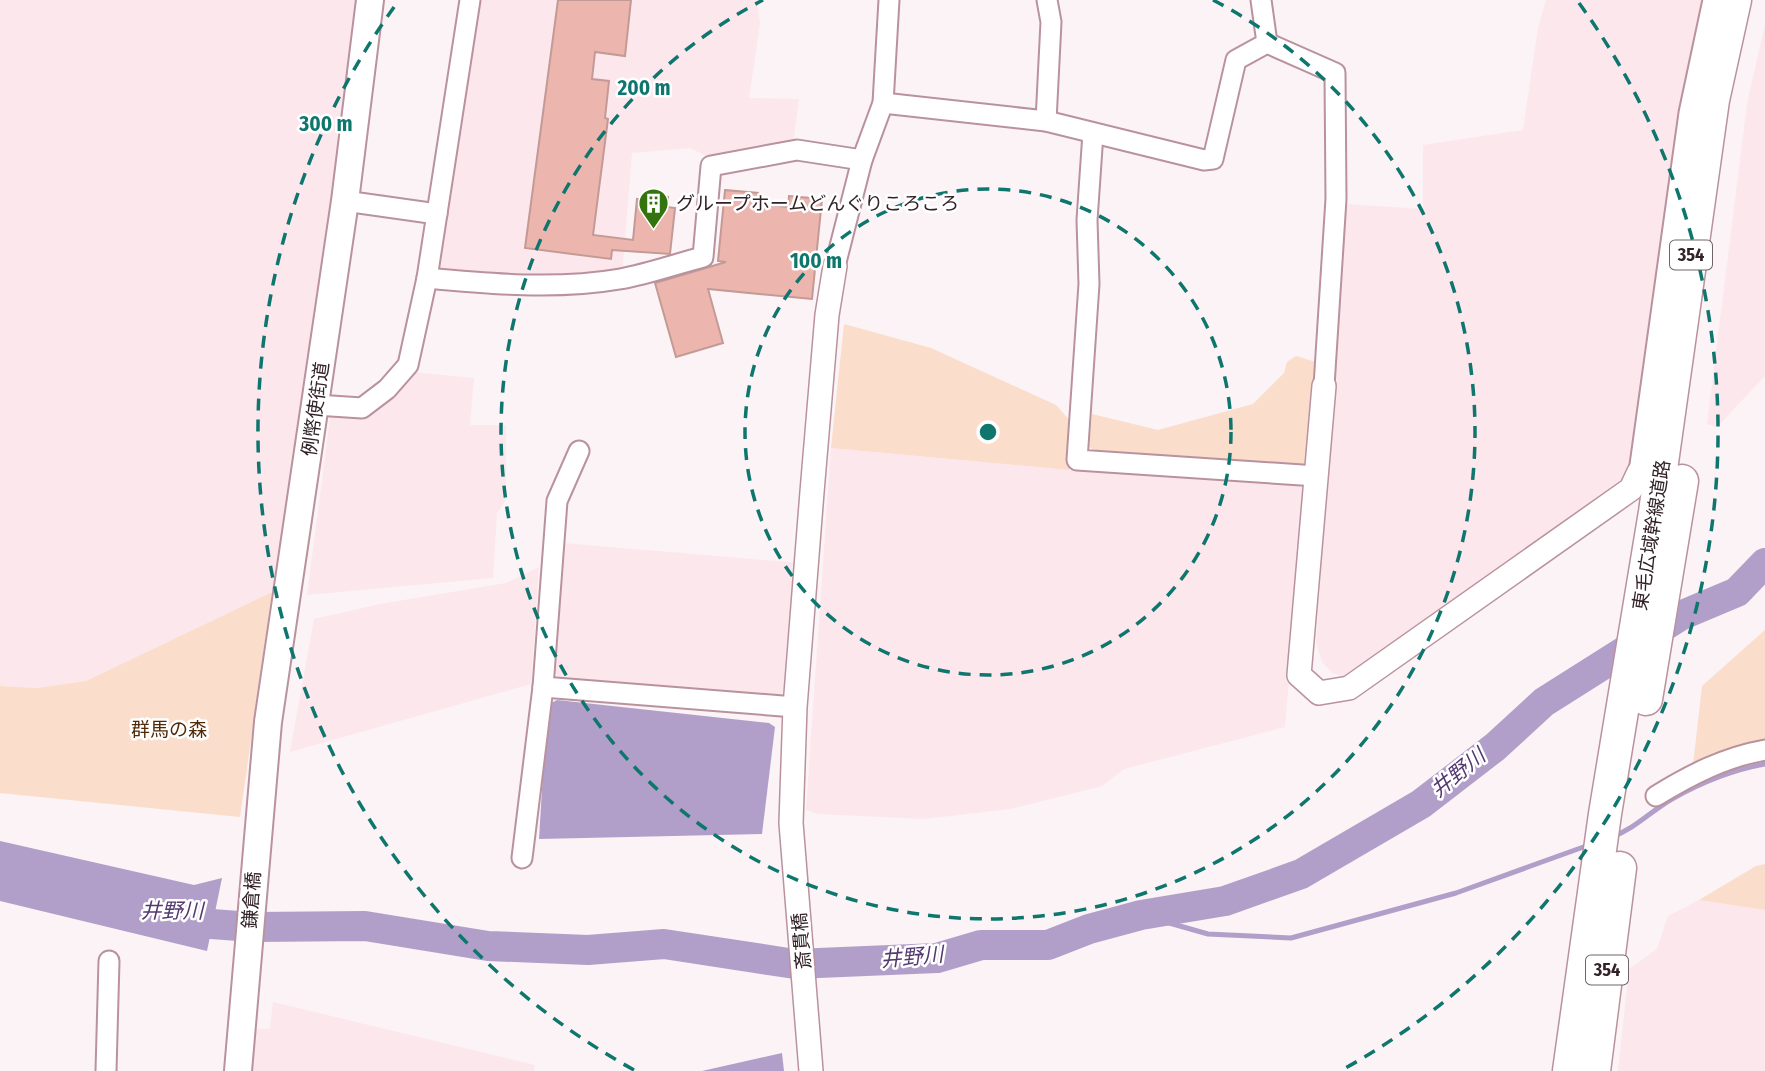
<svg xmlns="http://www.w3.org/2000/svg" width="1765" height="1071" font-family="'Fira Sans Condensed','Noto Sans JP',sans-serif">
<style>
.built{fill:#fce7ed}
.green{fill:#faddcb}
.water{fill:#b19fca}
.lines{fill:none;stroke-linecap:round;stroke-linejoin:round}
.stream{stroke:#b19fca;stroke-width:5}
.river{stroke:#b19fca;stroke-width:30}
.building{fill:#ecb6af;stroke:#c39a95;stroke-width:2}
.minor-casing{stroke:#b9929e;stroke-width:23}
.tertiary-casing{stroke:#b9929e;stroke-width:26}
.secondary-casing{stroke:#b9929e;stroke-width:30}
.trunk-casing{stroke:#b9929e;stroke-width:35}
.minor{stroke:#fff;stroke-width:19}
.tertiary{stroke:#fff;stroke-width:23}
.secondary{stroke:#fff;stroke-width:26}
.trunk{stroke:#fff;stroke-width:32}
.ring{fill:none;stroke:#0f766e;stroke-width:3.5;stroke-dasharray:12 9}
.labels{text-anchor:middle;stroke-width:5;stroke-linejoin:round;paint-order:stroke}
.shield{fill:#fff;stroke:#6f6467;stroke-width:2}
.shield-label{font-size:18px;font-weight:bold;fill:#312226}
.poi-label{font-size:19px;fill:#312226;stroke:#fff;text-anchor:start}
.street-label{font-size:19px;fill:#312226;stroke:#fff}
.park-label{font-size:19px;fill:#522907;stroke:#fff}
.water-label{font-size:21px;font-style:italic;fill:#533970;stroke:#fff}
.centre{fill:#0f766e;stroke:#fff;stroke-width:3.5}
.ring-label{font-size:21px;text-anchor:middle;font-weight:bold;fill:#0f766e;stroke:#fff;stroke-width:5;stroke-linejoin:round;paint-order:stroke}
</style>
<rect width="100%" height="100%" fill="#fbf3f5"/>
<g class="built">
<polygon points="0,0 360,0 288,543 272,592 86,681 37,688 0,686"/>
<polygon points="479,0 757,0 760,24 749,98 799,99 793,145 711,158 690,148 632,153 622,276 591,281 435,271"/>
<polygon points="1546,0 1703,0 1688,63 1636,460 1626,485 1350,678 1332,673 1322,662 1316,643 1346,204 1423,209 1423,145 1523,130 1538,28"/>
<polygon points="1765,24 1765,376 1717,427 1707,424 1747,104"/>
<polygon points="411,372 474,378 470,425 506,425 506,500 497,513 493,578 307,595 331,412 365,413"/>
<polygon points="831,448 1069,470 1297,482 1305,490 1285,727 1124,769 1102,786 1010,809 924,819 818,814 806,810"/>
<polygon points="563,543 801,563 792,687 779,697 560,679 551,669"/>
<polygon points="539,567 531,684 290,752 314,619 380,604 506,583"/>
<polygon points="1699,900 1765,910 1765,1071 1618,1071 1629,969 1657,949 1668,916"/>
<polygon points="273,1002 535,1065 534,1071 252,1071 256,1029 270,1029"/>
</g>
<g class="green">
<polygon points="844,324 931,348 1056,405 1071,422 1069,470 831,448"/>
<polygon points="1296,356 1316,362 1308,462 1301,465 1095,450 1089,447 1092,414 1158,430 1253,404 1284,373 1287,362"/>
<polygon points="272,592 240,817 0,793 0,686 37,688 86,681"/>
<polygon points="1765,630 1765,745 1693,765 1702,686"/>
<polygon points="1765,864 1765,910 1699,900 1756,866"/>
</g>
<g class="water">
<polygon points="557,700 769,723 775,727 762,834 539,839 547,705"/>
<polygon points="0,841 194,885 222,878 207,951 0,901"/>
<polygon points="782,1053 784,1071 702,1071"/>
</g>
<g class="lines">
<g class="stream">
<path d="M1612,837C1636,828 1651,811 1672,799C1702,782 1732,770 1765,764"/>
<polyline points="1141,915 1208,934 1291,938 1456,893 1589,845"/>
</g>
<polyline class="river" points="171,921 252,927 365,926 488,946 588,950 664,944 795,964 937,958 981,945 1048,945 1089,929 1141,915 1225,901 1301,874 1421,804 1495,747 1544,702 1680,616 1737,592 1765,563"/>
</g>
<g class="building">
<polygon points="558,0 631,0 625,56 595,52 592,79 609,81 605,118 608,119 593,235 633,240 637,199 643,200 644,195 668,197 667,207 675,208 670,254 612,250 611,259 525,248"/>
<polygon points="725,190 758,193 756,204 788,207 789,196 822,199 812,299 708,289 723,343 676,357 655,283 726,262 718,261"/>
</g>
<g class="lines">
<defs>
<g id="minor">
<polyline points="1267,43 1335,73 1336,199 1324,386"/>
<polyline points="883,103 1046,121 1204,160 1213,159 1236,60 1267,43 1261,0"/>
<polyline points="1046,121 1051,22 1047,0"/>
<polyline points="1093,133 1087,220 1089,284 1077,460 1317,476"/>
<polyline points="345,201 437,214"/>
<polyline points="835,266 862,160 883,103 889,0"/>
<path d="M427,278C491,284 556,290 620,279C648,274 676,264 703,257L711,166L797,150L862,160"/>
<polyline points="316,405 362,408 387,389 408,365 427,278 470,0"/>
<polyline points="1639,472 1689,113 1713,0"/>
<polyline points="543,687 795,707"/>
<path d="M1656,796C1690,775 1725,757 1765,750"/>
<polyline points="522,858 543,687 557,501 579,451"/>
<polyline points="106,1071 109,961"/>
</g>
<g id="tertiary">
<polyline points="1324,386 1299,675 1319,693 1349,688 1631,489 1639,472"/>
<polyline points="811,1071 791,823 795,707 812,492 827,315 835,266"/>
</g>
<polyline id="secondary" points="238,1071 268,722 345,201 370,0"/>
<g id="trunk">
<polyline points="1646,699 1682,481"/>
<polyline points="1569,1071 1605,814 1655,512 1713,100 1735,0"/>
<polyline points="1594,1071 1620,868"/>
</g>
</defs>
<use href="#minor" class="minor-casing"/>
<use href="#tertiary" class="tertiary-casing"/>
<use href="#secondary" class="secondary-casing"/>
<use href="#trunk" class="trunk-casing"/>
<use href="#minor" class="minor"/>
<use href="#tertiary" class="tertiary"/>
<use href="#secondary" class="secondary"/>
<use href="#trunk" class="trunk"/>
</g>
<g class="ring">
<circle cx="988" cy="432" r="243"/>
<path d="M1213 0A487 487 0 1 1 763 0"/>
<path d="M634 1070A730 730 0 0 1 397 3M1579 3A730 730 0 0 1 1342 1070"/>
</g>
<defs>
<symbol id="building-pin" viewBox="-11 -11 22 30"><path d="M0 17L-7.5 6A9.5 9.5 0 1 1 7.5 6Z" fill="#34740e" stroke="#fff"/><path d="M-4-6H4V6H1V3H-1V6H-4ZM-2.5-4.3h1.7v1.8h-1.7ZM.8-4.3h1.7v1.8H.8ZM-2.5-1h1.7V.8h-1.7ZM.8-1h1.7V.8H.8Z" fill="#fff"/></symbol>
</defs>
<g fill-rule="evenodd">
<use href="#building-pin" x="636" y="186" width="35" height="47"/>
</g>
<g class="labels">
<g class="shield">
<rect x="1670" y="240.5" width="42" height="29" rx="5"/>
<rect x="1586" y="955.5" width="42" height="29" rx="5"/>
</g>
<g class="shield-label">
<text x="1691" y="261">354</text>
<text x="1607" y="976">354</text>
</g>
<g class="poi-label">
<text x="676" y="210">グループホームどんぐりころころ</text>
</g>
<g class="street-label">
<text transform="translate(315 409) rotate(-82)" y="7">例幣使街道</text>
<text transform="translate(1651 535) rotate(-81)" y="7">東毛広域幹線道路</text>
<text transform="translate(251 900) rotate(-86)" y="7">鎌倉橋</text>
<text transform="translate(801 941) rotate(-95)" y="7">斎貫橋</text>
</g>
<g class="park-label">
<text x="169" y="736">群馬の森</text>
</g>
<g class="water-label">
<text transform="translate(1458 773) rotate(-39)" y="7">井野川</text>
<text x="172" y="918">井野川</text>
<text transform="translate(912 957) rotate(-5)" y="7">井野川</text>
</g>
</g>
<circle cx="988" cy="432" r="10" class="centre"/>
<g class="ring-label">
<text x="644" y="95">200 m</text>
<text x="326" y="131">300 m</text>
<text x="816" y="268">100 m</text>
</g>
</svg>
